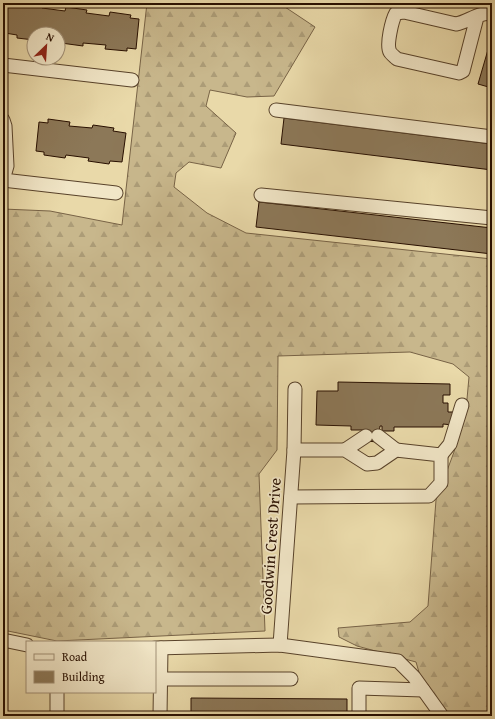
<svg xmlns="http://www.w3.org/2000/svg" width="495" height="719" font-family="'Gentium Book Plus',serif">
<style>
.forest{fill:url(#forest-firs);stroke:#786346}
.building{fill:#8c7858;stroke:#280f00}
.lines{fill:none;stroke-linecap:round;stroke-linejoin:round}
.minor-casing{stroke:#58422a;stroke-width:15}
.minor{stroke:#f1e6c7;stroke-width:13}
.labels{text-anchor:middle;stroke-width:3.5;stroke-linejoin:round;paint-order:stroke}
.street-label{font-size:16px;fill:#280f00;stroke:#f1e6c7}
</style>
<defs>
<pattern id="forest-firs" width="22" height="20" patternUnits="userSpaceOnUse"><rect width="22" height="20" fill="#c8b78c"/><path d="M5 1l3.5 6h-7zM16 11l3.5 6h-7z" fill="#ac9c77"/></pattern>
</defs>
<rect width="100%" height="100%" fill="#e9d9a9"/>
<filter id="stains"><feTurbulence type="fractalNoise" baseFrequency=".005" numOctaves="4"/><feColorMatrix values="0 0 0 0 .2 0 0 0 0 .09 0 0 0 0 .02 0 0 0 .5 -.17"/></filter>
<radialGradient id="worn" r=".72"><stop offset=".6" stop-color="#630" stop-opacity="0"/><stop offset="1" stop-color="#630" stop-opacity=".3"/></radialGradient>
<polygon class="forest" points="147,3 279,3 315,27 274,96 247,97 210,90 206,106 236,133 221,168 189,162 176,173 174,187 207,213 246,233 492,259 492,716 449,716 423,686 416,662 357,646 339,637 338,628 410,622 428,606 436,500 454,452 467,399 469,377 453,364 410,352 278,356 277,450 259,474 265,631 57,641 3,630 3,209 50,211 122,225"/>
<g class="building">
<polygon points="21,3 42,4 42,8 65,11 66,7 87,10 86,13 109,16 110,12 131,15 130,18 139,19 136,49 127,48 127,51 105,49 106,45 83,43 83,46 61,43 62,40 58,40 58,34 34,34 34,40 17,38 17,35 5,33 8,4 21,5"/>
<polygon points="492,36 492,88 478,84"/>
<polygon points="284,118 492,144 492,170 281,144"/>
<polygon points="48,119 70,122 69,126 92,128 93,125 114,128 113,131 126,133 122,162 110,161 109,164 88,161 89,158 66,155 65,158 44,155 44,152 36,151 39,122 48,123"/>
<polygon points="259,202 492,228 492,254 256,227"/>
<polygon points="338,382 450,384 450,395 443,395 443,403 448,403 448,412 453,412 453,425 443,424 443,427 394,427 394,431 382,431 382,426 380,426 378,442 366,441 365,430 351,430 351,426 316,425 317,391 338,391"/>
<polygon points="191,698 347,699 347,716 191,716"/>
</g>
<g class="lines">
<defs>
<g id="minor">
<path d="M477,17L463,71L459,73L397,59C395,57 391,54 390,52C386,45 392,20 396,13L404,12L456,24C468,22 480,11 492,14"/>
<polyline points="3,65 132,80"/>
<polyline points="276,110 492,137"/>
<polyline points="3,120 5,126 7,166 3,180"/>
<polyline points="3,180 116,193"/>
<polyline points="261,195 492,218"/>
<polyline points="378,436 396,450"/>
<polyline points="345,450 366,436"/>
<polyline points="441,455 450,444 462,405"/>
<polyline points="291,497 429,496 441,483 441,455 396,450 377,463 367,464 345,450 294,450 295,389"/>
<polyline points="3,640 27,645"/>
<polyline points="280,645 294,450"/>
<polyline points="155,648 280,645 398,661 414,677 442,716"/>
<polyline points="160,679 291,679"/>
<polyline points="57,716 57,692"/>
<polyline points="160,716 161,648"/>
<polyline points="359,716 359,688 423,690"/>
</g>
</defs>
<use href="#minor" class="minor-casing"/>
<use href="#minor" class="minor"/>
</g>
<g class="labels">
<g class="street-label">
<text transform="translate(270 546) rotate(-86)" y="6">Goodwin Crest Drive</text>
</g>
</g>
<rect width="495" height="719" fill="none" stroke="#e9d9a9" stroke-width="16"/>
<rect x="4" y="4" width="487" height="711" fill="none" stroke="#280f00" stroke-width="2"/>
<rect x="8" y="8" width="479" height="703" fill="none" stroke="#280f00"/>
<rect x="26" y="641" width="130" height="52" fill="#f1e6c7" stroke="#a19077"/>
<rect x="34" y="654" width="20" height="6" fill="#f1e6c7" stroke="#a19077"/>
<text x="62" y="661" font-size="12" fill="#280f00">Road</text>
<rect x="34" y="671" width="20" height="12" fill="#8c7858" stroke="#a19077"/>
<text x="62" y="681" font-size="12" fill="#280f00">Building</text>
<g transform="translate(46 46) rotate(25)"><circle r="19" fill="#f1e6c7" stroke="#a19077"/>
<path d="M0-3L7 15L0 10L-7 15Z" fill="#8f2418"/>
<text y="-6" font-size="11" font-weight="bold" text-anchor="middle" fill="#280f00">N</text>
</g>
<rect width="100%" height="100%" filter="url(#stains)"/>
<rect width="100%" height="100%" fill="url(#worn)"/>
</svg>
